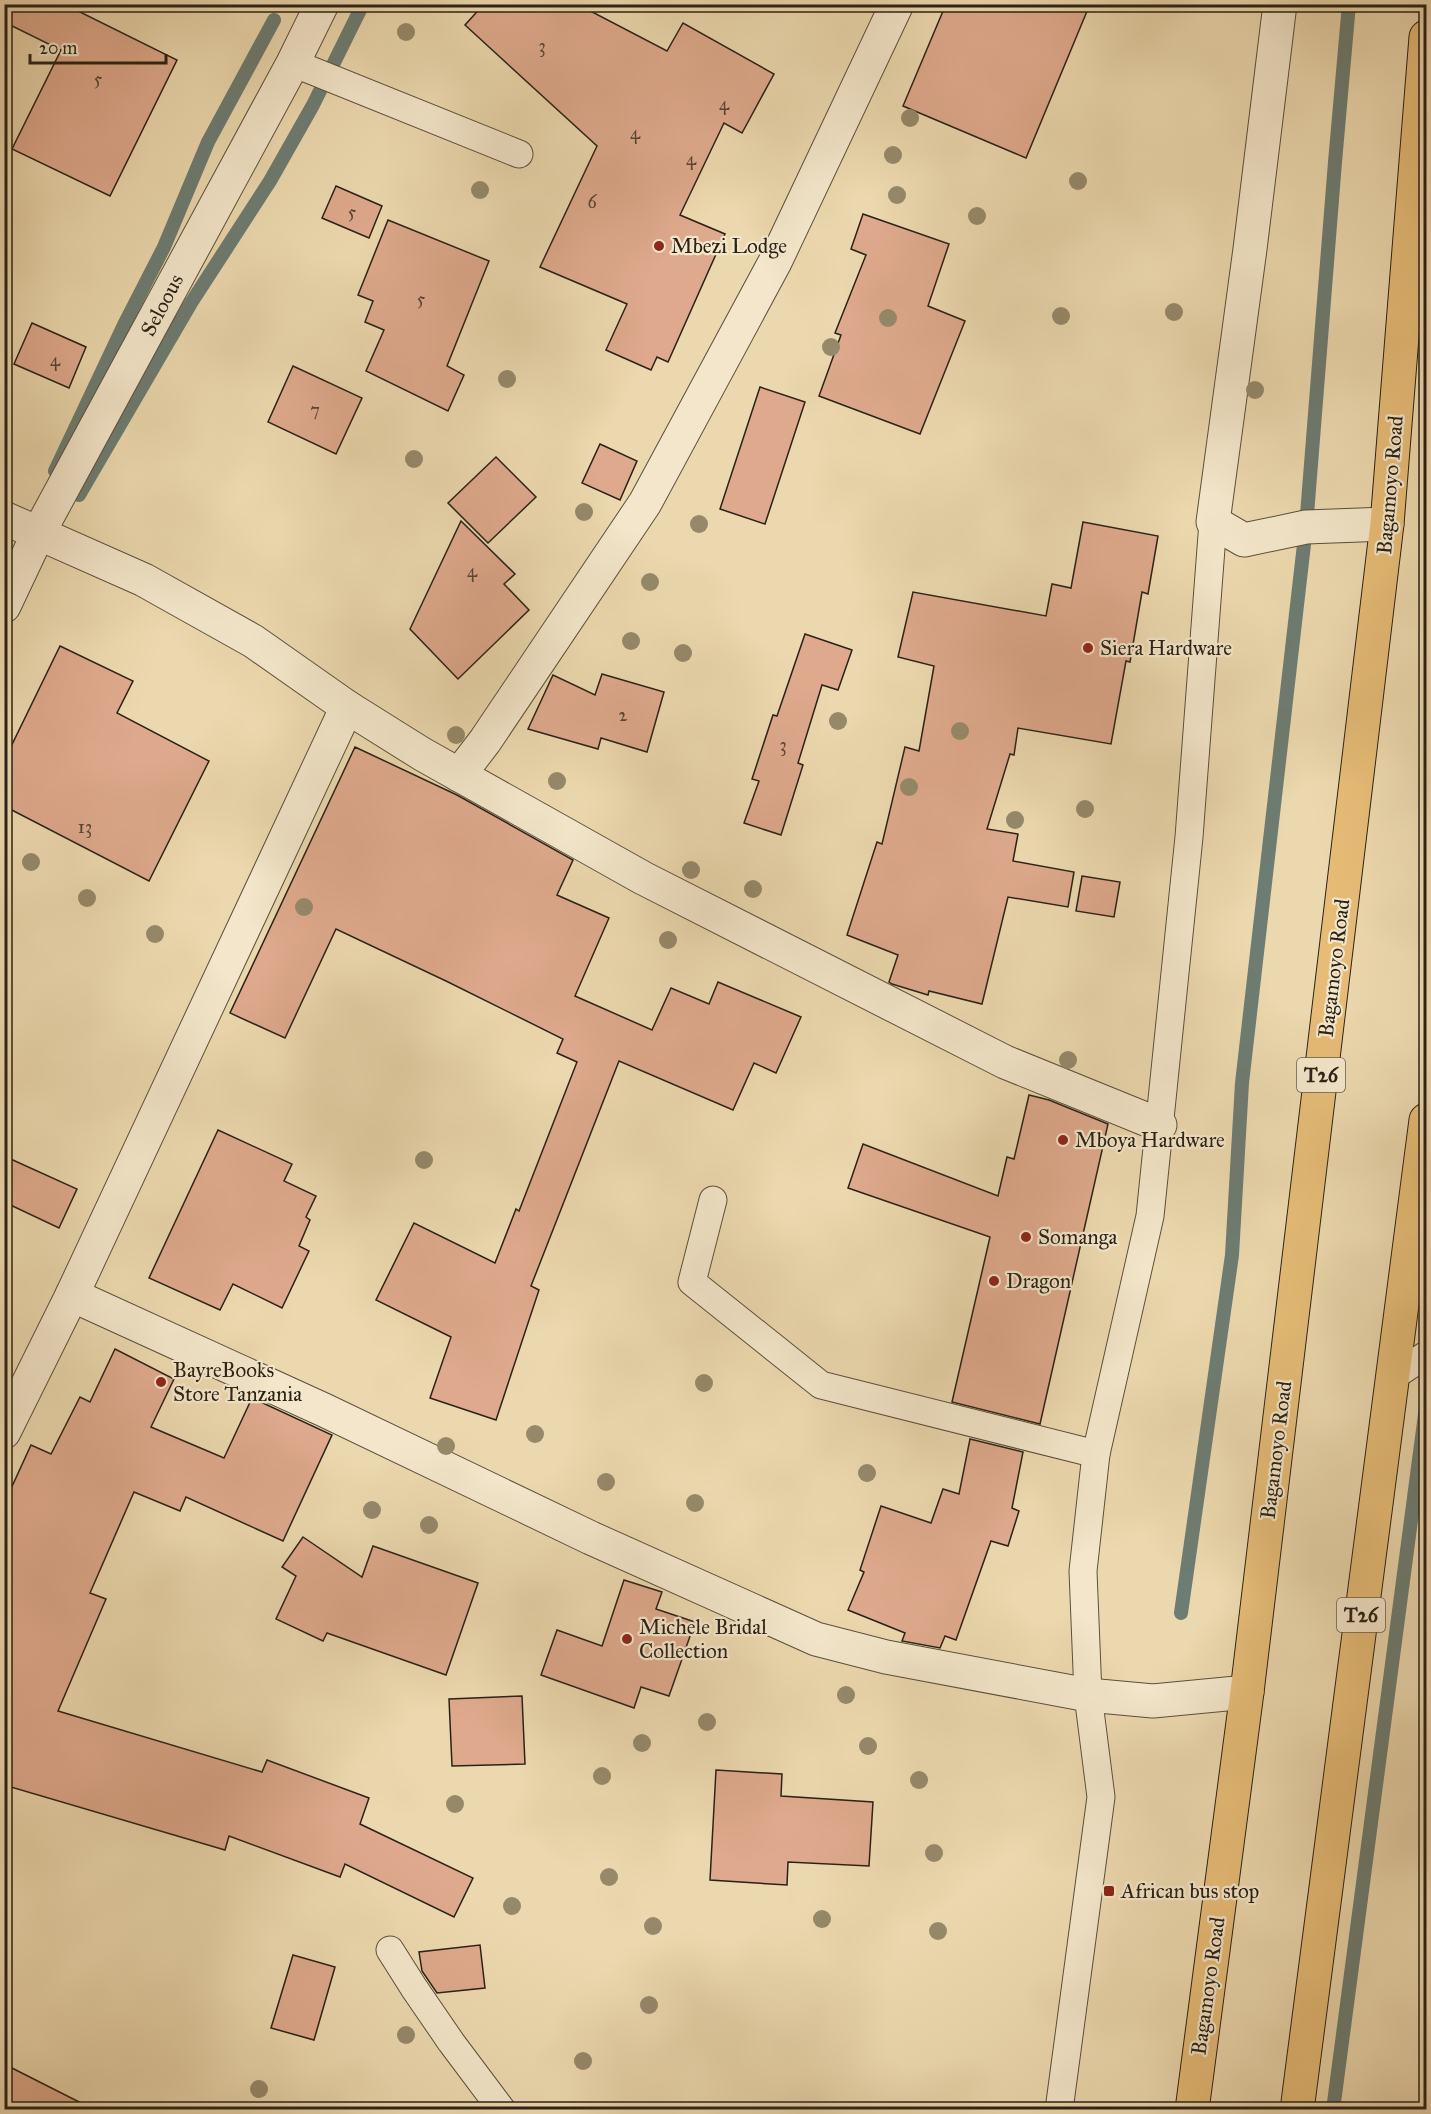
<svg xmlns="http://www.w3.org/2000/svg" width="1431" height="2114" font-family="'IM FELL Great Primer',serif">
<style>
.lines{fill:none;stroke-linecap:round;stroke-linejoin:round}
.stream{stroke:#6d7d73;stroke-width:14}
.building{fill:#dea98c;stroke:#2a2217;stroke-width:1.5}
.lane-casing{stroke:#5a503d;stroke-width:29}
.street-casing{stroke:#5a503d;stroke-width:35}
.highway-casing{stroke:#2a2217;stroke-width:35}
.lane{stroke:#f3e6ca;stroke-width:27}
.street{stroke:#f3e6ca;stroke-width:33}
.highway{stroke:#e6bc77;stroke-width:33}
.tree{fill:#95896a}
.poi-dot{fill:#8f2418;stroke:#f3e6ca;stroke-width:2}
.labels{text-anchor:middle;stroke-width:4.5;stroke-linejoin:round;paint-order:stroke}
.number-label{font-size:18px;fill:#574434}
.shield{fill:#f3e6ca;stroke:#665d4d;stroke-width:1.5}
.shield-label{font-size:20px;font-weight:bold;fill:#2a2217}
.poi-label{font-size:21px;fill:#2a2217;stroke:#f3e6ca;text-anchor:start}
.street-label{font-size:21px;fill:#2a2217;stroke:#f3e6ca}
</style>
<rect width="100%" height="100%" fill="#ecd8ae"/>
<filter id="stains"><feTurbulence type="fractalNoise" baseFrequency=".00333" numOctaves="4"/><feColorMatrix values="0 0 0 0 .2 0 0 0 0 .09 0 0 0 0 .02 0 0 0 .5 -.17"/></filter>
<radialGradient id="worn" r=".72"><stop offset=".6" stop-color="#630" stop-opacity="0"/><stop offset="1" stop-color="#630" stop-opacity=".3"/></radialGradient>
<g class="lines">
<g class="stream">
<polyline points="55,471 124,325 164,247 208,142 274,20"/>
<polyline points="79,495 191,303 270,181 313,105 363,4"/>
<polyline points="1181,1613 1232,1255 1242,1083 1306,527 1335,162 1349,4"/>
<polyline points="1333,2110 1426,1407"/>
</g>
</g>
<g class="building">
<polygon points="4,4 64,4 177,60 110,196 12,149 61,50 4,22"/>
<polygon points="484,4 577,4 667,51 683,23 774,74 742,133 724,123 680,215 725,234 668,362 657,357 651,370 606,350 627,304 540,267 597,146 465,25"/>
<polygon points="946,4 1090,4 1026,158 903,106"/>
<polygon points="336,186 382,206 369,238 322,218"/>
<polygon points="863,214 949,244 928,306 965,321 920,434 819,396 841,335 835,333 866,255 851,249"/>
<polygon points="388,220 489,261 447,366 464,375 448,411 366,371 384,330 365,322 373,301 358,295"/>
<polygon points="32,323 86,347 69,388 14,364"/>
<polygon points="293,366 362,398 336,454 268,422"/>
<polygon points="760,387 805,402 765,524 720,509"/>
<polygon points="600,444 637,461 620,500 582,483"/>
<polygon points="496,457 536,497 488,543 448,503"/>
<polygon points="461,521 515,574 504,584 529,610 458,679 410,629"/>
<polygon points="1083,522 1158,536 1148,594 1142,592 1130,662 1126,661 1111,744 1018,728 1014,755 1010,754 987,829 1018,834 1013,861 1074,872 1068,907 1008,897 982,1004 929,991 928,995 892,984 889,982 898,955 847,935 877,842 882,844 905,747 919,751 934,666 898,657 913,592 1046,616 1052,584 1071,588"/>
<polygon points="805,634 852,650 838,690 822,685 798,763 803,765 781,835 744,823 759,781 752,779 773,715 777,716"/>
<polygon points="60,646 133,681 117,713 209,761 149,881 4,806 4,761"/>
<polygon points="602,674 664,692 647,752 601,738 598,749 528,729 553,675 595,695"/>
<polygon points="355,747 457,795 573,860 557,895 609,918 575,996 652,1030 671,988 709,1004 718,982 801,1017 776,1073 754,1063 733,1110 619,1061 531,1286 539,1290 496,1420 430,1398 451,1337 376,1300 414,1223 495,1263 516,1209 519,1211 577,1062 557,1053 563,1039 446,981 336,929 285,1038 230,1013"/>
<polygon points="1082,876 1120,882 1114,917 1076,911"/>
<polygon points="1029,1095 1049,1100 1108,1124 1040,1424 952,1402 990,1237 848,1188 863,1144 998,1196 1007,1157 1014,1159"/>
<polygon points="218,1130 292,1164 284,1181 316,1196 306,1217 310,1220 299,1246 309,1251 282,1308 233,1284 220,1310 149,1278"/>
<polygon points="4,1156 77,1189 59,1228 4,1202"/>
<polygon points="115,1349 174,1379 151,1427 224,1458 252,1398 332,1435 283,1541 186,1497 180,1511 134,1492 90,1593 106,1599 58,1711 262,1772 267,1760 369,1798 360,1824 473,1878 454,1917 345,1864 340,1877 229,1836 225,1850 4,1785 4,1504 31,1445 51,1454 80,1397 90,1402"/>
<polygon points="970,1439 1023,1452 1012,1508 1019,1511 1008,1546 991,1541 956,1640 945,1636 940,1648 902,1641 905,1633 848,1610 864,1572 860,1570 881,1506 931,1523 943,1489 959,1494"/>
<polygon points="303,1537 362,1577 373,1546 478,1583 446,1675 327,1633 323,1641 276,1619 296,1576 282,1567"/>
<polygon points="624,1580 662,1592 656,1609 695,1622 669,1696 641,1687 634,1708 541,1675 557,1630 602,1646"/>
<polygon points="522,1696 525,1764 452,1766 449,1699"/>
<polygon points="716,1770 782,1774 781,1796 873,1802 869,1866 788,1862 787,1885 710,1880"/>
<polygon points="480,1945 485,1988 437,1993 422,1971 419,1952"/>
<polygon points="293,1955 335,1967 314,2040 271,2028"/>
<polygon points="4,2064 93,2109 4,2109"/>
</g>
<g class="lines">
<defs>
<g id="lane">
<polyline points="293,63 519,154"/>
<polyline points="713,1200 692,1282 821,1385 1096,1454"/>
<polyline points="1392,1377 1426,1355"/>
<polyline points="390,1950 414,1988 451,2042 502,2110"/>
<polyline points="1059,2110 1101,1797 1088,1695 1083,1571 1096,1454 1150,1216 1189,837 1213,522"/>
</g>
<g id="street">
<polyline points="1280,4 1250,249 1213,522 1244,540 1306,527 1387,524"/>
<polyline points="4,518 144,580 253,641 347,707 422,754 643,878 1005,1062 1160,1125"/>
<polyline points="4,606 38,534 293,63 322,4"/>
<polyline points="459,775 485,741 645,503 775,262 897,4"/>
<polyline points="72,1295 324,1410 591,1538 816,1639 886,1657 1088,1695 1153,1701 1247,1692"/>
<polyline points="4,1432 72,1295 347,707"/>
</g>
<g id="highway">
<polyline points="1192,2110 1247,1692 1387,524 1426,37"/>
<polyline points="1297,2110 1426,1120"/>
</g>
</defs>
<use href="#lane" class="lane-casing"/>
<use href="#street" class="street-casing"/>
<use href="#highway" class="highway-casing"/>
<use href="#lane" class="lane"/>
<use href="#street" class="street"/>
<use href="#highway" class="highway"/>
</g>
<g class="tree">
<circle cx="406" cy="32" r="9"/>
<circle cx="910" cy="118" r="9"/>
<circle cx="893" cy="155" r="9"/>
<circle cx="1078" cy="181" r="9"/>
<circle cx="480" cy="190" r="9"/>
<circle cx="897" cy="195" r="9"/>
<circle cx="977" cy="216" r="9"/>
<circle cx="1174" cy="312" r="9"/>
<circle cx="1061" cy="316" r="9"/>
<circle cx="888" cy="318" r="9"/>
<circle cx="831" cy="347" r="9"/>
<circle cx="507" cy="379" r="9"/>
<circle cx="1255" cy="390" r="9"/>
<circle cx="414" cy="459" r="9"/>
<circle cx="584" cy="512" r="9"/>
<circle cx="699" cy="524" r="9"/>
<circle cx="650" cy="582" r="9"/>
<circle cx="631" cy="641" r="9"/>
<circle cx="683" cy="653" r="9"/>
<circle cx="838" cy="721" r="9"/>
<circle cx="960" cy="731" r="9"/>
<circle cx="456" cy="735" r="9"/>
<circle cx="557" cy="781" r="9"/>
<circle cx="909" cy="787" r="9"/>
<circle cx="1085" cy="809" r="9"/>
<circle cx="1015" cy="820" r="9"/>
<circle cx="31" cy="862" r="9"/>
<circle cx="691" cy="870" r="9"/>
<circle cx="753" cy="889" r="9"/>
<circle cx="87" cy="898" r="9"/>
<circle cx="304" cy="907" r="9"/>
<circle cx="155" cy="934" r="9"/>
<circle cx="668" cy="940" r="9"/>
<circle cx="1068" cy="1060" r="9"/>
<circle cx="424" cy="1160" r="9"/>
<circle cx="704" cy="1383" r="9"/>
<circle cx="535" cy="1434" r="9"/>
<circle cx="446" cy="1446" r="9"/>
<circle cx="867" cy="1473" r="9"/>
<circle cx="606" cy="1482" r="9"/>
<circle cx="695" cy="1503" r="9"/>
<circle cx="372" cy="1510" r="9"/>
<circle cx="429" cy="1525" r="9"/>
<circle cx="846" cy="1695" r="9"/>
<circle cx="707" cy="1722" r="9"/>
<circle cx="642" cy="1743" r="9"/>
<circle cx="868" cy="1746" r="9"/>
<circle cx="602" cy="1776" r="9"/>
<circle cx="919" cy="1780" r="9"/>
<circle cx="455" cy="1804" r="9"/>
<circle cx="934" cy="1853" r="9"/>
<circle cx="609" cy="1877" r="9"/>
<circle cx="512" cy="1906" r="9"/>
<circle cx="822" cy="1919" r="9"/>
<circle cx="653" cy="1926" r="9"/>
<circle cx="938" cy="1931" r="9"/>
<circle cx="649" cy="2005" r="9"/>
<circle cx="406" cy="2035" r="9"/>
<circle cx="583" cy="2061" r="9"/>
<circle cx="259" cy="2089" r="9"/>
</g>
<g class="poi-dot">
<circle cx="659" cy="246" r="6"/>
<circle cx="1088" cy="648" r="6"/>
<circle cx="1063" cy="1140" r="6"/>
<circle cx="1026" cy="1237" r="6"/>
<circle cx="994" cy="1281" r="6"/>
<circle cx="161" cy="1382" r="6"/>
<circle cx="627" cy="1639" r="6"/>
<rect x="1103" y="1885" width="12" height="12" rx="3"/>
</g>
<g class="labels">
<g class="number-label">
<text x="542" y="52">3</text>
<text x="98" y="85">5</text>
<text x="724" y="110">4</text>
<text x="635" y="139">4</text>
<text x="691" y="165">4</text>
<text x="592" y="208">6</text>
<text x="352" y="218">5</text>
<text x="421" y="305">5</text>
<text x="55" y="366">4</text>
<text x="315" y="416">7</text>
<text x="472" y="577">4</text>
<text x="623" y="721">2</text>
<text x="783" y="751">3</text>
<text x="85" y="833">13</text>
</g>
<g class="shield">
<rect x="1297" y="1058" width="48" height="34" rx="4.5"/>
<rect x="1337" y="1598" width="48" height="34" rx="4.5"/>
</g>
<g class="shield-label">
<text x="1321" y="1082">T26</text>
<text x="1361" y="1622">T26</text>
</g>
<g class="poi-label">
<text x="671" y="253">Mbezi Lodge</text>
<text x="1100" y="655">Siera Hardware</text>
<text x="1075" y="1147">Mboya Hardware</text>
<text x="1038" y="1244">Somanga</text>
<text x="1006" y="1288">Dragon</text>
<text x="173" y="1377">BayreBooks<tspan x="173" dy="24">Store Tanzania</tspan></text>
<text x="639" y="1634">Michele Bridal<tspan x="639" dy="24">Collection</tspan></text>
<text x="1121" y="1898">African bus stop</text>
</g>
<g class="street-label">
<text transform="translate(162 305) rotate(-62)" y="7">Seloous</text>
<text transform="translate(1390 485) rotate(-85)" y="7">Bagamoyo Road</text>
<text transform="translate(1334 968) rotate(-83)" y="7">Bagamoyo Road</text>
<text transform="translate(1276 1450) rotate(-83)" y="7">Bagamoyo Road</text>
<text transform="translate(1208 1986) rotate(-82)" y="7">Bagamoyo Road</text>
</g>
</g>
<rect width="1431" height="2114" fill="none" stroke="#ecd8ae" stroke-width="24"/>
<rect x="6" y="6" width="1419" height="2102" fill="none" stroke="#2a2217" stroke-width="3"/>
<rect x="12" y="12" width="1407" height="2090" fill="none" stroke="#2a2217" stroke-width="1.5"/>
<path d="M30 54v9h136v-9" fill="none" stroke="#2a2217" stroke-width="3"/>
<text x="39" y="54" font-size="18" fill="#2a2217" stroke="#f3e6ca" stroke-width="4.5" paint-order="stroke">20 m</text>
<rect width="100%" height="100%" filter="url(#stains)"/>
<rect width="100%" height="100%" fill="url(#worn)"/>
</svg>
